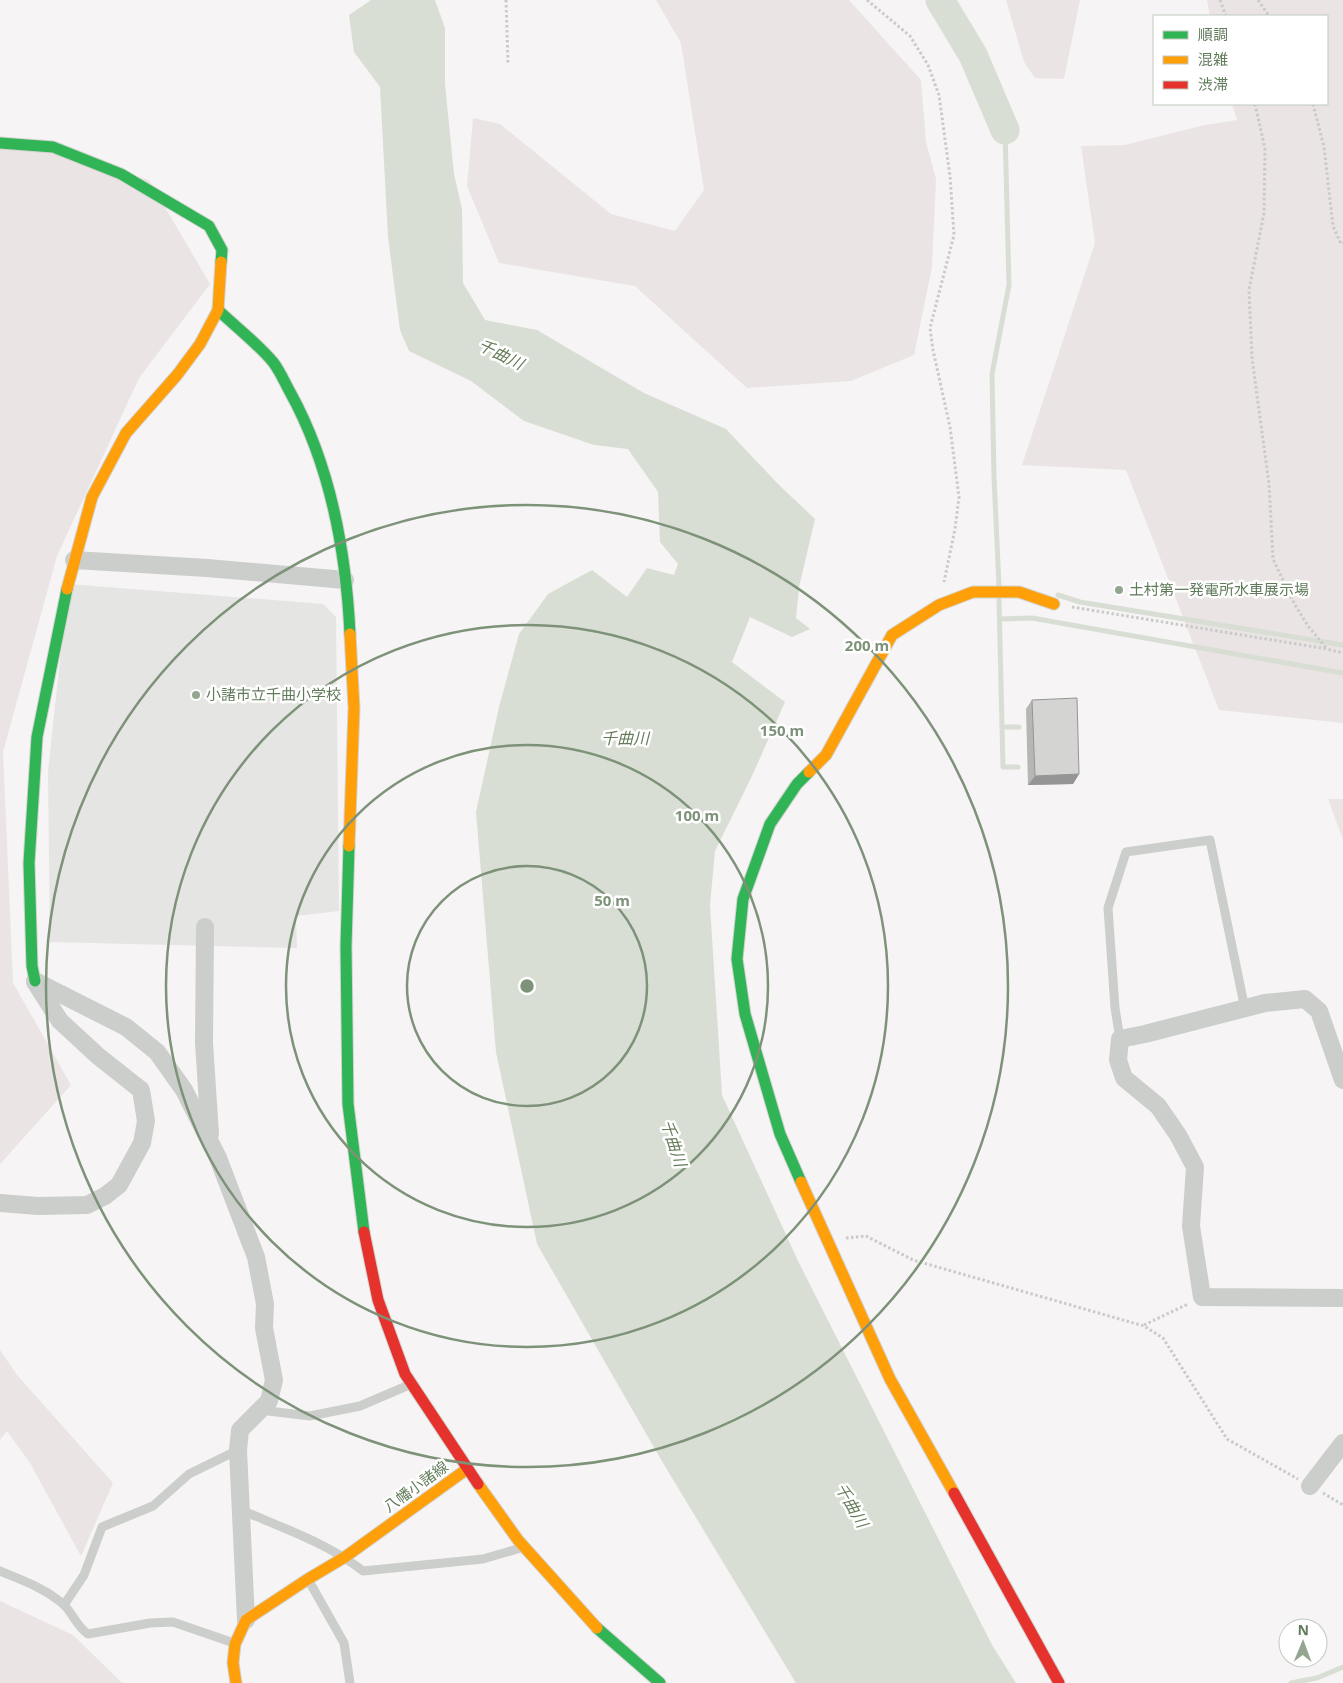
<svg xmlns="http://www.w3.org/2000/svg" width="1343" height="1683" font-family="'Noto Sans','Noto Sans JP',sans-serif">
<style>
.built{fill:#e5e5e4}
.green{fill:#eae4e4}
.water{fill:#d9ded4}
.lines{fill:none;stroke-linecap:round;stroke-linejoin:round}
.stream{stroke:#d9ded4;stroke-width:5}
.river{stroke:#d9ded4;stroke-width:29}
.fast-casing{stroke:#d2d3d1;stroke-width:13}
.slow-casing{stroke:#d2d3d1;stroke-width:13}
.jam-casing{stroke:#d2d3d1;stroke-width:13}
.path{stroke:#c9cac9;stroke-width:3;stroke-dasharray:2.5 2.5;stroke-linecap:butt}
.lane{stroke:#cccecb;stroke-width:9}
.street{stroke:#cccecb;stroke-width:18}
.fast{stroke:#30b455;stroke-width:11}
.slow{stroke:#ff9f0a;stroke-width:11}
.jam{stroke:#e5322d;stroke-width:11}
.wall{fill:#b6b7b5}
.shaded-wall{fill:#949594}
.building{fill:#d4d5d3;stroke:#949594}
.ring{fill:none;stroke:#7d9278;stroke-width:2.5}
.poi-dot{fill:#94a590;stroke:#fff;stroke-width:2}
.labels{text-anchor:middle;stroke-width:5;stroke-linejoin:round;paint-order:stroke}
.poi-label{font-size:15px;fill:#607b5a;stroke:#fff;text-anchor:start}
.street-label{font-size:15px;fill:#607b5a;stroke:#fff}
.water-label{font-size:16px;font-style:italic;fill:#667c59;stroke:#fff}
.centre{fill:#7d9278;stroke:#fff;stroke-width:2.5}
.ring-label{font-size:15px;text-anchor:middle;font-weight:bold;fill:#7d9278;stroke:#fff;stroke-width:5;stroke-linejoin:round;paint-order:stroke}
</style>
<rect width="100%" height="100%" fill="#f6f4f5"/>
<polygon class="built" points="68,584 323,604 336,617 339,911 296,916 297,948 50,942 48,772"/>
<g class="green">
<polygon points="656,0 849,0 921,80 926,142 936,179 932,267 914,355 851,381 747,388 635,286 499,263 467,186 473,118 500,124 611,214 675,231 704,190 681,43"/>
<polygon points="1006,0 1080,0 1064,79 1035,78 1024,62"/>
<polygon points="1207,0 1343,0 1343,723 1219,710 1126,470 1022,465 1095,243 1081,146 1125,145 1205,125 1237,120 1232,104 1327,104 1327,16 1210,16"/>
<polygon points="0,138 149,180 210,284 139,378 57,556 3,752 13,983 71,1085 0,1164"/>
<polygon points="1328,799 1343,799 1343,840"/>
<polygon points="0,1350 17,1375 113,1483 81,1556 30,1463 7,1431 0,1440"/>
<polygon points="0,1601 73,1635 122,1683 0,1683"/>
</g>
<polygon class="water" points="371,0 435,0 445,28 445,84 454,174 462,209 463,283 485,320 537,330 644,393 726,429 779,485 815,519 799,587 796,618 810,629 792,637 750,617 732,662 785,702 752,776 715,851 710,905 722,1095 798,1261 992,1645 1016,1683 796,1683 663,1463 537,1244 496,1052 476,812 499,707 519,634 548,594 592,570 627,597 647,568 674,575 678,564 660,542 658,492 628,449 594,445 524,421 471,381 409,351 400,330 388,237 380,87 354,52 349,15"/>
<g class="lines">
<g class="stream">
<polyline points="999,586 994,477 992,374 1009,285 1005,130"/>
<polyline points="1058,595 1080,602 1343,645"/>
<polyline points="999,600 1003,767 1018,767"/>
<polyline points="1000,619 1032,618 1343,673"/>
<polyline points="1002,727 1019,727"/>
<polyline points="1291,1683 1317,1678 1343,1667"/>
</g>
<polyline class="river" points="940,0 973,55 1005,130"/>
<defs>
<g id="fast">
<polyline points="0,143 53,147 121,174 209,226 222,250 221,262"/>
<path d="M218,310C235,326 258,344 273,362C280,371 285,383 290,392C331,466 346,551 350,634"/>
<polyline points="349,846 346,946 348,1104 364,1232"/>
<polyline points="35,981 32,966 29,863 37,737 67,589"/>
<polyline points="801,1182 780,1134 745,1014 737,959 743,899 770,824 797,784 809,772"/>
<polyline points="597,1628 660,1683"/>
</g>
<g id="slow">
<polyline points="67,589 92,497 126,433 177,375 200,344 218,310 221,262"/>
<polyline points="809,772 826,755 892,635 939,605 973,592 1019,592 1054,604"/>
<polyline points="349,846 354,708 350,634"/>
<polyline points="801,1182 890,1379 954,1493"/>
<polyline points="478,1484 518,1540 597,1628"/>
<polyline points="236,1683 233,1663 235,1644 246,1620 308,1579 345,1557 467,1469"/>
</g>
<g id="jam">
<polyline points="364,1232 378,1300 405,1374 478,1484"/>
<polyline points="954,1493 1059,1683"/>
</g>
</defs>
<use href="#fast" class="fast-casing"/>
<use href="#slow" class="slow-casing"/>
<use href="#jam" class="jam-casing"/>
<g class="path">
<polyline points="506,0 508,63"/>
<polyline points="867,0 910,36 928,65 939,95 950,176 954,235 930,328 933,350 950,427 959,497 955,529 944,582"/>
<polyline points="1220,0 1226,16"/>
<polyline points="1258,0 1269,16"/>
<polyline points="1255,104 1265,149 1264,213 1249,290 1252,358 1269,484 1273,559 1295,605 1308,626 1327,649"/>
<polyline points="1313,104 1324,147 1333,226 1341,244 1343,243"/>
<polyline points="1072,607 1327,649 1343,653"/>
<polyline points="846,1238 866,1236 913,1260 1144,1326 1163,1338 1227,1439 1298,1479"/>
<polyline points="1144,1325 1188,1304"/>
<polyline points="1323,1493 1343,1505"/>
</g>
<g class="lane">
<polyline points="1120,1039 1115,1008 1108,908 1126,852 1210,840 1245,1009"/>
<polyline points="260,1410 310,1416 360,1406 409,1385"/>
<path d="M241,1510C283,1528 327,1543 363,1571L483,1559L521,1548"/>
<path d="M0,1571C21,1580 45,1588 63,1604C73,1613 76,1626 88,1634L150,1623L173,1622L234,1643"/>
<polyline points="309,1581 344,1643 350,1683"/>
<polyline points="64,1605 84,1575 102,1527 153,1506 189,1474 238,1450"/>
</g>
<g class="street">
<polyline points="74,560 207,568 345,580"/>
<polyline points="205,927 204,1043 210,1134"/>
<polyline points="35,981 126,1027 157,1052 184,1090 218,1158 256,1257 265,1304 264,1328 274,1380 269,1401 240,1430 238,1450 246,1620"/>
<polyline points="1343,1080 1319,1011 1305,999 1265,1003 1145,1034 1120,1039 1118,1060 1124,1078 1158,1106 1178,1135 1195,1167 1191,1226 1202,1297 1343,1298"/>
<polyline points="0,1203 38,1206 87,1205 105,1196 119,1185 142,1143 146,1121 141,1090 98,1056 60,1021 35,982"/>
<polyline points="1310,1486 1343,1443"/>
</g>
<use href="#fast" class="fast"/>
<use href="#slow" class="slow"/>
<use href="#jam" class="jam"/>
</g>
<polygon class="wall" points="1032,700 1079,774 1073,784 1028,785 1026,709"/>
<polygon class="shaded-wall" points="1079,774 1073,784 1028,785 1035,776"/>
<polygon class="building" points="1077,698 1079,774 1035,776 1032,700"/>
<g class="ring">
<circle cx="527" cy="986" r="120"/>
<circle cx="527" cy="986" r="241"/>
<circle cx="527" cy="986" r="361"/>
<circle cx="527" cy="986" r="481"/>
</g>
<g class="poi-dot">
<circle cx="1119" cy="590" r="5"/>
<circle cx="196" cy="695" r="5"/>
</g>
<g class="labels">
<g class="poi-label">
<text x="1129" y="595">土村第一発電所水車展示場</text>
<text x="206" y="700">小諸市立千曲小学校</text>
</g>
<g class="street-label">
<text transform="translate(416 1487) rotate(-36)" y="5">八幡小諸線</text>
</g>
<g class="water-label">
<text transform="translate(501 354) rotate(26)" y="6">千曲川</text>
<text x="625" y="744">千曲川</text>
<text transform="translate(674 1143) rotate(72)" y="6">千曲川</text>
<text transform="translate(852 1505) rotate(60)" y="6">千曲川</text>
</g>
</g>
<circle cx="527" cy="986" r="8" class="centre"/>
<g class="ring-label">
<text x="867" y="651">200 m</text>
<text x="782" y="736">150 m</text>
<text x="697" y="821">100 m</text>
<text x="612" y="906">50 m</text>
</g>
<rect x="1153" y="15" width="175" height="90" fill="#ffffff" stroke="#bfcabd"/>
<rect x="1163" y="31" width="25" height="8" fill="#30b455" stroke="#bfcabd"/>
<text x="1198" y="40" font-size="15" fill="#607b5a">順調</text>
<rect x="1163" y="56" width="25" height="8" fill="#ff9f0a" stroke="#bfcabd"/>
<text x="1198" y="65" font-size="15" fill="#607b5a">混雑</text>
<rect x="1163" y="81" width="25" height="8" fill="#e5322d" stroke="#bfcabd"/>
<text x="1198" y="90" font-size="15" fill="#607b5a">渋滞</text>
<g transform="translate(1303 1643) rotate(1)"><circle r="24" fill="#ffffff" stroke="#bfcabd"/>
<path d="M0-4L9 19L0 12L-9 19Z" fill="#94a590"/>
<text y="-8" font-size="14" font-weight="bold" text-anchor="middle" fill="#607b5a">N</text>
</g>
</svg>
